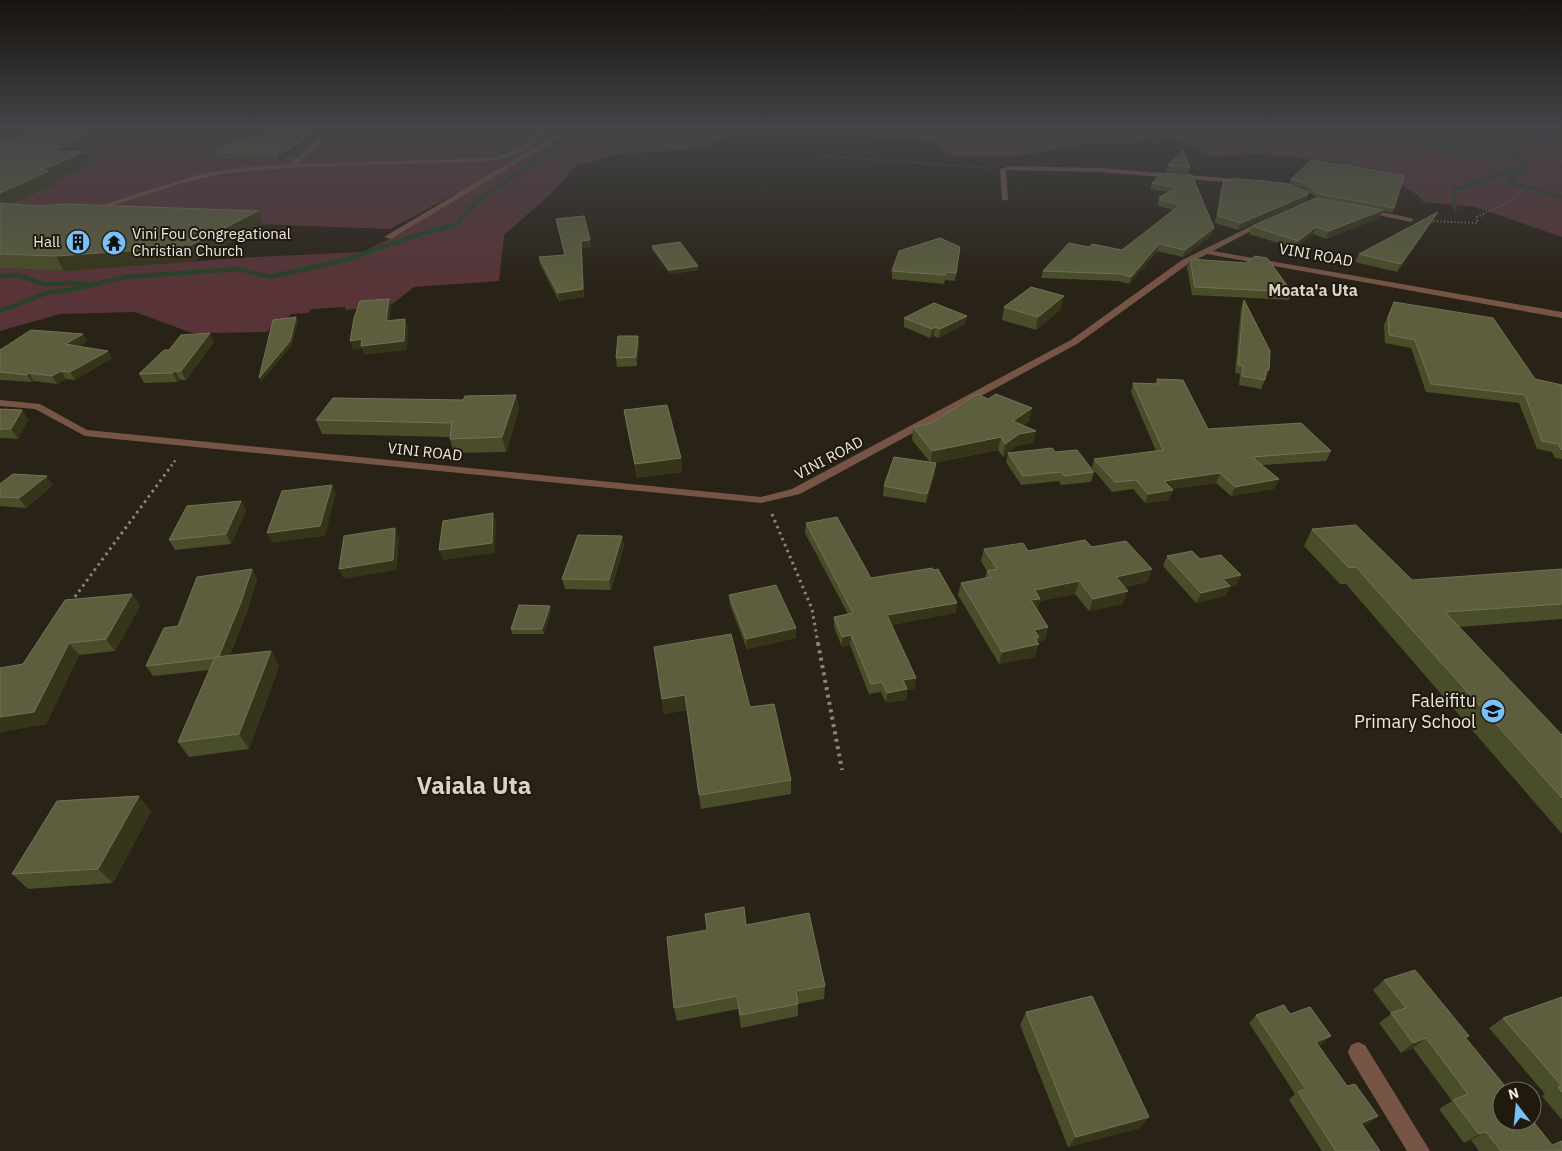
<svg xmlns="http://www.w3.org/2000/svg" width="1562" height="1151" font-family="'IBM Plex Sans',sans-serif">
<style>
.green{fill:#583438}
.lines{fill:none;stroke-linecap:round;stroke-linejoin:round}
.stream-far1{stroke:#264227;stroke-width:4}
.stream{stroke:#264227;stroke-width:4.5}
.path-far4{stroke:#8b857c;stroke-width:1;stroke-dasharray:1 2;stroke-linecap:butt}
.path-far3{stroke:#8b857c;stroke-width:2;stroke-dasharray:1 2.5;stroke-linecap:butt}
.path-far2{stroke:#8b857c;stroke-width:2.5;stroke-dasharray:2 3;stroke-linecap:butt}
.path-far1{stroke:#8b857c;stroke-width:3;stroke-dasharray:2.5 4;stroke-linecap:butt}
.path{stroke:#8b857c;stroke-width:4;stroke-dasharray:3 4.5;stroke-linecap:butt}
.minor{fill:#775545;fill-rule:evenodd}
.wall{fill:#4a4d29}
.shaded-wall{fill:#363519}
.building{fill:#5c5e3d;stroke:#737357}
.labels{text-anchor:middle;stroke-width:4;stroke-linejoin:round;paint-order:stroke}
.far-poi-label{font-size:15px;fill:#eee9e2;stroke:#1f190e;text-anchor:start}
.far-street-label{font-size:15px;fill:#eee9e2;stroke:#1f190e}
.far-quarter-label{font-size:16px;font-weight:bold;fill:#dbd2c4;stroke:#1f190e}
.poi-label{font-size:18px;fill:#eee9e2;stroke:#1f190e;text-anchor:end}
.near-quarter-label{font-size:24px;font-weight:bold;fill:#dbd2c4;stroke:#1f190e}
</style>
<rect width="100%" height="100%" fill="#292217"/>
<polygon class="green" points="10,125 575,125 573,129 544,146 583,125 1515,125 1562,135 1562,237 1475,207 1423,202 1419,196 1377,169 1311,159 1261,154 1211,156 1178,140 1147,138 1131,144 1084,144 1016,156 948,156 931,141 860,136 819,126 778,133 733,134 700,149 617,154 576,166 553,192 504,235 499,281 414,287 391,305 346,310 345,307 312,309 308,313 291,314 286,319 276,320 267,332 192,333 135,312 60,314 0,331 0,268 64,271 253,257 362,252 402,233 487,177 390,229 0,215 0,129"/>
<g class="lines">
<g class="stream-far1">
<polyline points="1151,125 1157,142"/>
<polyline points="1246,125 1515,154 1506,140 1458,125"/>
<polyline points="518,154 503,151 522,125"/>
<polyline points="1515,154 1525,166 1507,182 1562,197"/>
<polyline points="1455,210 1454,190 1521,167"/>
<polyline points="465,214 476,202 561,143 645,127 698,125"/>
</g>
<g class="stream">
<polyline points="0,276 17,275 44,284 86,283"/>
<polyline points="0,311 49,292 70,290 125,277 238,269 270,277 345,260 423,233 455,225 466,213"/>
</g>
<g class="path-far4">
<polyline points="822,156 988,168"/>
<polyline points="1483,214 1514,200 1528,183 1562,161"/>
</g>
<polyline class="path-far3" points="1430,221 1477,223 1477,217 1486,213"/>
<polyline class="path-far2" points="171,466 177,458"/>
<g class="path-far1">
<polyline points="772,514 812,609 818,644"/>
<polyline points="71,602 172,465"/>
</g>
<polyline class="path" points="818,643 842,770"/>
<g class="minor">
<path d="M333,125H339L297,164L488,158C511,154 531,143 546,125H551C538,143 519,155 498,160L479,162L299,167L221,174L190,181L90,212L87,210L204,173L247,167L290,164Z"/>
<polygon points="567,125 572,125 570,131 391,239 384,237 566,129"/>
<polygon points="1010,166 1100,168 1250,180 1253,182 1250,184 1100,172 1010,170 1006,170 1008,199 1005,201 1002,199 1000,169"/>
<polygon points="1366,209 1411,218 1414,220 1411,222 1364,212 1364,210"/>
<polygon points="1266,219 1269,221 1268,222 1213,251 1562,312 1562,318 1207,254 1188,264 1077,344 800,494 761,503 85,436 35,409 0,406 0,400 40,404 87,430 761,497 792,489 1071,340 1182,260"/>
<polygon points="1358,1042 1365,1045 1430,1151 1407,1151 1351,1059 1348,1052 1351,1045"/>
</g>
</g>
<g class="wall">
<polygon points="0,125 120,125 115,128 117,131 103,139 104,140 83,152 91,164 54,180 56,184 13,204 263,225 194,261 64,271 0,268 0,144 36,131 0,131"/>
<polygon points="319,135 297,152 279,161 217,158 215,152"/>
<polygon points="1168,165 1190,167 1188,174 1166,172"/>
<polygon points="1192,175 1212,235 1183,257 1157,251 1129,284 1119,281 1041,278 1043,271 1089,247 1122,250 1174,210 1158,206 1159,204 1157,204 1159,197 1168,192 1150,189 1152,183"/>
<polygon points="1234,178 1309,192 1306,200 1304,202 1238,230 1215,223 1221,187 1224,180 1233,181"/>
<polygon points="1291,179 1394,208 1392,213 1382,211 1379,218 1326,239 1313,234 1295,248 1249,234 1252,226 1317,198 1304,188 1289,184"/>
<polygon points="556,219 591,247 582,248 584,297 559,301 540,264 539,257 565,255"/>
<polygon points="1434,219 1397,272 1355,262 1359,254"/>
<polygon points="652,246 698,270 670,274 652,249"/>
<polygon points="960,247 955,281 945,280 944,284 892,279 892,271"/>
<polygon points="1190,259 1246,263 1292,292 1289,300 1192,295 1187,267"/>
<polygon points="1244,300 1269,370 1261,389 1239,385 1240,374 1235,373 1241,308"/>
<polygon points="1394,302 1535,379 1562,385 1562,459 1555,458 1552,452 1537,449 1519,403 1426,392 1411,348 1385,343 1384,325"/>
<polygon points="1004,307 1061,309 1036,330 1002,320"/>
<polygon points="967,316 965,324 939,338 934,336 930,338 904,327 904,318"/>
<polygon points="83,334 87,341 79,346 112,358 75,380 66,379 57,384 34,381 32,382 0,380 0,350"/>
<polygon points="638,336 639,344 637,366 617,367 616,358"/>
<polygon points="214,342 186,380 180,380 177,382 144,383 139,374 169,350"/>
<polygon points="1157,379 1208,429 1331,451 1326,461 1262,465 1279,479 1274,489 1231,496 1216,483 1171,489 1173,490 1169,500 1145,503 1133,489 1112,492 1092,468 1094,459 1156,451 1131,392 1133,383 1155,384"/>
<polygon points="516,395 519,409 506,452 454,453 450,439 450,437 322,434 316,420 463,400"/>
<polygon points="988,399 1032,408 1029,421 1023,425 1036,431 1033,443 1016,446 1003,457 998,450 933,463 935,473 926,503 883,496 884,486 930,462 912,440 913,427 932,423"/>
<polygon points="0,409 22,410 28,419 18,439 0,438"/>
<polygon points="624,410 681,458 682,472 637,478 626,424"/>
<polygon points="1055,452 1094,472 1091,482 1061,485 1059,481 1021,485 1006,462 1008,453"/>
<polygon points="0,484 53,485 26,508 0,506"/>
<polygon points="241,501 246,511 231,544 175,550 169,540"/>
<polygon points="806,523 871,578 933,570 957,603 955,613 891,625 916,678 914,689 907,690 906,700 886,703 881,692 869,694 850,645 842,647 834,627 834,617 848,614 805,533"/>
<polygon points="1312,529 1412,580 1562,569 1562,619 1459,627 1562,735 1562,834 1346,584 1340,584 1304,546"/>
<polygon points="622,536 624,546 611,590 565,589 562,579"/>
<polygon points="1092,547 1152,569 1147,582 1124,587 1123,604 1089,611 1075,594 1040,601 1037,610 1048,627 1045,640 1038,641 1035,657 999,664 958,595 961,583 985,578 987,571 981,561 984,549 1028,551"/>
<polygon points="1167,556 1200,559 1241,575 1236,585 1230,587 1225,596 1196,603 1163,566"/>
<polygon points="252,569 257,579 247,612 230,655 271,651 279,666 249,749 189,757 178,742 210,670 153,676 146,666"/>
<polygon points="132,594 140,606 115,651 79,655 46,724 0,732 0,668 23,664"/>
<polygon points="729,595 796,638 747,649 730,605"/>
<polygon points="551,611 544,634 512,634 511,629"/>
<polygon points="656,662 750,707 791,780 791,794 701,809 687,710 664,714"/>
<polygon points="151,811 113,883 28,889 12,874"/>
<polygon points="746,925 825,986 824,999 798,1004 798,1016 741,1028 738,1009 677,1021 674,1008"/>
<polygon points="1384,980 1469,1036 1466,1038 1552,1145 1562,1151 1479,1151 1471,1140 1464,1143 1439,1109 1452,1101 1413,1048 1401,1053 1379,1023 1391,1014 1373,990"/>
<polygon points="1562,997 1562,1120 1542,1096 1545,1094 1489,1028 1503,1018"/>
<polygon points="1026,1012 1140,1128 1068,1147 1020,1025"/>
<polygon points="1290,1014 1322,1044 1318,1046 1347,1086 1378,1116 1368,1124 1363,1126 1380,1151 1322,1151 1289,1100 1295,1094 1249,1023 1256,1015"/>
</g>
<g class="shaded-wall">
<polygon points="101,125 120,125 115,128 117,131 103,139 104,140 72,157 85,152 91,164 54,180 56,184 3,208 0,203 0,193 41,170 54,151"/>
<polygon points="317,129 319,135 297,152 279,161 277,155"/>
<polygon points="1309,192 1306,200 1304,202 1238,230 1241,223"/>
<polygon points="1383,210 1379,218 1326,239 1329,231"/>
<polygon points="258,211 263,225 194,261 64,271 56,256"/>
<polygon points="1438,212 1434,219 1397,272 1401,264"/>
<polygon points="1316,227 1313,234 1295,248 1298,241"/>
<polygon points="1214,228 1212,235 1183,257 1185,250"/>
<polygon points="590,240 591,247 582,248 584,297 559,301 558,293 581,241"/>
<polygon points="1159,244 1157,251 1129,284 1131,277"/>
<polygon points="698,266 698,270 670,274 669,270"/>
<polygon points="1064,296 1061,309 1036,330 1038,317"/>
<polygon points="389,299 391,307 389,330 386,321"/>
<polygon points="967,316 965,324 939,338 940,329"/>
<polygon points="296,317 298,321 292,345 261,382 259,378"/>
<polygon points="405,319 408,327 407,350 364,355 362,349 353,350 350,341"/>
<polygon points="935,327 934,336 930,338 932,329"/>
<polygon points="210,333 214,342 186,380 181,371"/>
<polygon points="83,334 87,341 70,352 65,344"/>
<polygon points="638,336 639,344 637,366 636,357"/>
<polygon points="108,351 112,358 75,380 70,372"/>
<polygon points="61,371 66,379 57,384 52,376"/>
<polygon points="175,371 180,380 177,382 173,373"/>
<polygon points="29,373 34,381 32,382 27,375"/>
<polygon points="516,395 519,409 506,452 502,437"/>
<polygon points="1032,408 1029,421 1011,434 1013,421"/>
<polygon points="22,410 28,419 18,439 11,429"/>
<polygon points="1036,431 1033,443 1016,446 1003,457 1005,444 1019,434"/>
<polygon points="1001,437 998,450 931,463 932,451"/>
<polygon points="681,458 682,472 637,478 635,464"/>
<polygon points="936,463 935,473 926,503 927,494"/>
<polygon points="1220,473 1216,483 1160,490 1164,481"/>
<polygon points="47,476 53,485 26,508 19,498"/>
<polygon points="1279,479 1274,489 1231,496 1235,487"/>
<polygon points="332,485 336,494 325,536 272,543 267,533"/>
<polygon points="1173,490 1169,500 1145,503 1148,494"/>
<polygon points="241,501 246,511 231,544 226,534"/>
<polygon points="493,513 496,523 495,553 443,560 439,550"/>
<polygon points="395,528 399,538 397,570 344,579 339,569"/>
<polygon points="622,536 624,546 611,590 609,580"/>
<polygon points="252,569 257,579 247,612 225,668 218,658"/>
<polygon points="1152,569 1147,582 1111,589 1116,577"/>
<polygon points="1241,575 1236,585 1230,587 1225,596 1196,603 1201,593 1223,579"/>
<polygon points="1079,581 1075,594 1040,601 1037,611 1031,600 1035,590"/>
<polygon points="1128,591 1123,604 1089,611 1093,599"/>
<polygon points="132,594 140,606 115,651 106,639"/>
<polygon points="957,603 955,613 886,626 887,615"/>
<polygon points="550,606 551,611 544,634 542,629"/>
<polygon points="1048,627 1045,640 1038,641 1039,637 1034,630"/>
<polygon points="796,628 796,638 747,649 746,639"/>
<polygon points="851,635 850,645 842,647 842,637"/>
<polygon points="69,643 79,655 46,724 0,732 0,717"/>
<polygon points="1039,644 1035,657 999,664 1002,652"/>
<polygon points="271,651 279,666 249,749 239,734"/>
<polygon points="916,678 914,689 907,690 906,700 886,703 887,693 903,680"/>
<polygon points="685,695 687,710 664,714 662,699"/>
<polygon points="139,796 151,811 113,883 98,869"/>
<polygon points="1331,1036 1322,1044 1307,1050 1316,1042"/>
<polygon points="1426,1038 1413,1048 1401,1053 1413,1043"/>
<polygon points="1378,1116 1368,1124 1351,1130 1361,1123"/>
<polygon points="1149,1117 1140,1128 1068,1147 1076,1137"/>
<polygon points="1486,1132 1471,1140 1464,1143 1479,1134"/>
</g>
<g class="building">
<polygon points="50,125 101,125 94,129 98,129 54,151 85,152 41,170 49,171 0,193 0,144"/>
<polygon points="283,127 317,129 294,146 277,155 215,152 214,150"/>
<polygon points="1183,150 1190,167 1168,165"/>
<polygon points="1311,160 1340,165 1342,164 1404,176 1394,208 1319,194 1306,184 1291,179"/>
<polygon points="1161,173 1192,175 1214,228 1185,250 1159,244 1131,277 1121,274 1043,271 1069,243 1089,247 1092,244 1122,250 1180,205 1160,200 1163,198 1159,197 1178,188 1152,183"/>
<polygon points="1234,178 1259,181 1259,180 1288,184 1309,192 1307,195 1241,223 1218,216 1224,180 1233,181"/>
<polygon points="1316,198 1383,210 1329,231 1316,227 1298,241 1252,226"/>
<polygon points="0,203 37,206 66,204 258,211 187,247 56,256 0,254"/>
<polygon points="1438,212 1401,264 1359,254"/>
<polygon points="584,216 590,240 581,241 583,289 558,293 539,257 565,255 556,219"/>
<polygon points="940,238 960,247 956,273 946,272 945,275 892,271 899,251"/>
<polygon points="680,242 698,266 669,270 652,246"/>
<polygon points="1255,256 1267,258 1292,292 1195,287 1190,259 1246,263"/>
<polygon points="1031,287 1064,296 1038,317 1004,307"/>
<polygon points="389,299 386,321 405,319 404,341 361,346 362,339 350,341 354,318 360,301"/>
<polygon points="1244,300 1270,351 1269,370 1266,370 1265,380 1242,376 1243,366 1238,365"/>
<polygon points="1394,302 1493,318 1535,379 1562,385 1562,450 1561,449 1558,444 1542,441 1525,395 1431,384 1415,340 1389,335 1388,317"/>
<polygon points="934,303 967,316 940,329 935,327 932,329 904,318"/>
<polygon points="296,317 290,341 259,378 273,320"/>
<polygon points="31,330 83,334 65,344 108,351 70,372 61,371 52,376 29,373 27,375 0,372 0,350"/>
<polygon points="210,333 181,371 175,371 173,373 139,374 164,350 169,350 181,335"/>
<polygon points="618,336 638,336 636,357 616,358"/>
<polygon points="1157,379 1183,380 1208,429 1301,423 1331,451 1252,457 1279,479 1235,487 1220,473 1164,481 1173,490 1148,494 1136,480 1115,482 1094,459 1163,450 1133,383 1159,384"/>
<polygon points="977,394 988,399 996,394 1032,408 1013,421 1036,431 1019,434 1005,444 1001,437 932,451 913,427 932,423"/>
<polygon points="516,395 502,437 450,439 452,420 450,423 316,420 333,398 463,400 465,396"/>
<polygon points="667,405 681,458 635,464 624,410"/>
<polygon points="0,409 22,410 11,429 0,429"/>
<polygon points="1052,448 1055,452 1077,450 1094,472 1064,476 1061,472 1023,476 1008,453"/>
<polygon points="894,457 936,463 927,494 884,486"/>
<polygon points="13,474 47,476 19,498 0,497 0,484"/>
<polygon points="332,485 320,526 267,533 282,491"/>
<polygon points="241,501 226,534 169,540 187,506"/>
<polygon points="493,513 492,543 439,550 443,521"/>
<polygon points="837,517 871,578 932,568 933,570 938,569 957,603 887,615 916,678 903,680 907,689 887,693 882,682 871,684 851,635 842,637 834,617 853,613 806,523"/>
<polygon points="1356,525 1412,580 1562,569 1562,604 1445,612 1562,735 1562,798 1356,567 1349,568 1312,529"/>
<polygon points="395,528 393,560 339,569 344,536"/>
<polygon points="578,535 622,536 609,580 562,579"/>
<polygon points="1085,540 1092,547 1126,541 1152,569 1116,577 1128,591 1093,599 1079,581 1035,590 1040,599 1031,600 1048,627 1034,630 1039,637 1034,638 1039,644 1002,652 961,583 991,577 987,571 997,569 984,549 1023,543 1028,551"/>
<polygon points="1192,551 1200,559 1221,555 1241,575 1223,579 1230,586 1201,593 1167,556"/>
<polygon points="252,569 241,602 219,656 215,657 215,658 146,666 164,628 178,626 197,577"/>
<polygon points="776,585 796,628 746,639 729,595"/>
<polygon points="132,594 106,639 69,643 34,712 0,717 0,668 23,664 65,600"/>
<polygon points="519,605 550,606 542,629 511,629"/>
<polygon points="731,634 750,707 774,704 791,780 699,795 685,695 662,699 654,647"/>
<polygon points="271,651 239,734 178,742 215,657"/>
<polygon points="139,796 98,869 12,874 57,801"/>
<polygon points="744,907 746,925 809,913 825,986 796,991 798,1004 740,1015 737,996 674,1008 667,937 707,930 705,914"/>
<polygon points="1415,970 1469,1036 1465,1037 1509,1091 1502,1091 1502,1121 1532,1121 1532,1120 1552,1145 1562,1141 1562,1151 1501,1151 1486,1132 1479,1134 1453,1100 1468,1094 1426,1038 1413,1043 1391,1013 1406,1008 1384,980"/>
<polygon points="1092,996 1149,1117 1076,1137 1026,1012"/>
<polygon points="1562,997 1562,1092 1558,1087 1561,1085 1503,1018"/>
<polygon points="1284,1005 1290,1014 1310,1007 1331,1036 1316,1042 1347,1086 1355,1084 1378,1116 1361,1123 1380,1151 1336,1151 1298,1092 1306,1089 1256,1015"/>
</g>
<linearGradient id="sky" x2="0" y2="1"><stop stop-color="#17130d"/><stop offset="0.44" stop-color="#434447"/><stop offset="1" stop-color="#434447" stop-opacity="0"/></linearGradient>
<rect width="1562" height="287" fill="url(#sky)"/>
<defs>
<symbol id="building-disc" viewBox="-11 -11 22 22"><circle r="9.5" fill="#79bff8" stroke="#1f190e"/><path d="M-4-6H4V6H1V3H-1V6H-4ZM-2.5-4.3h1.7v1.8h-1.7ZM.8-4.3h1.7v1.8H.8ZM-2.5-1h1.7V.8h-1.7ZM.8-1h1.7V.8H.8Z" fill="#111"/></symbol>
<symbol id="temple-disc" viewBox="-11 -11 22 22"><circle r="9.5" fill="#79bff8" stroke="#1f190e"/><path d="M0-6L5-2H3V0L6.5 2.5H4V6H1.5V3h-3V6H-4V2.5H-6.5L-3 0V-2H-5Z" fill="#111"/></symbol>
<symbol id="school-disc" viewBox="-11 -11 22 22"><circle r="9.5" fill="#79bff8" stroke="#1f190e"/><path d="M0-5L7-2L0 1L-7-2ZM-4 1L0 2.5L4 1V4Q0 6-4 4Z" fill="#111"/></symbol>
</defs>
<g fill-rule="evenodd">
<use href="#building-disc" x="64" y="228" width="28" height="28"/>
<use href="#temple-disc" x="100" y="229" width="28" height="28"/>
<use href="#school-disc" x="1479" y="697" width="28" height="28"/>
</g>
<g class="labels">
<g class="far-poi-label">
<text x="132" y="239">Vini Fou Congregational<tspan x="132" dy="17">Christian Church</tspan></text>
<text x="60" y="247" text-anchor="end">Hall</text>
</g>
<g class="far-street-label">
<text transform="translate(1316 255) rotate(10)" y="5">VINI ROAD</text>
<text transform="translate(425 452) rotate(6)" y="5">VINI ROAD</text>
<text transform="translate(829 458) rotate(-28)" y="5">VINI ROAD</text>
</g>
<g class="far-quarter-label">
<text x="1313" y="296">Moata'a Uta</text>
</g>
<g class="poi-label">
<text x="1476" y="707">Faleifitu<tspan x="1476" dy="21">Primary School</tspan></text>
</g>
<g class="near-quarter-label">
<text x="474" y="794">Vaiala Uta</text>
</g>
</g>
<g transform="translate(1517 1106) rotate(344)"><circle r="24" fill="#1f190e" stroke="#726c63"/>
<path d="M0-4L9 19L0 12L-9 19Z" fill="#79bff8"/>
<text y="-8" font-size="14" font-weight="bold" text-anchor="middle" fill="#eee9e2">N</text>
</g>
</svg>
